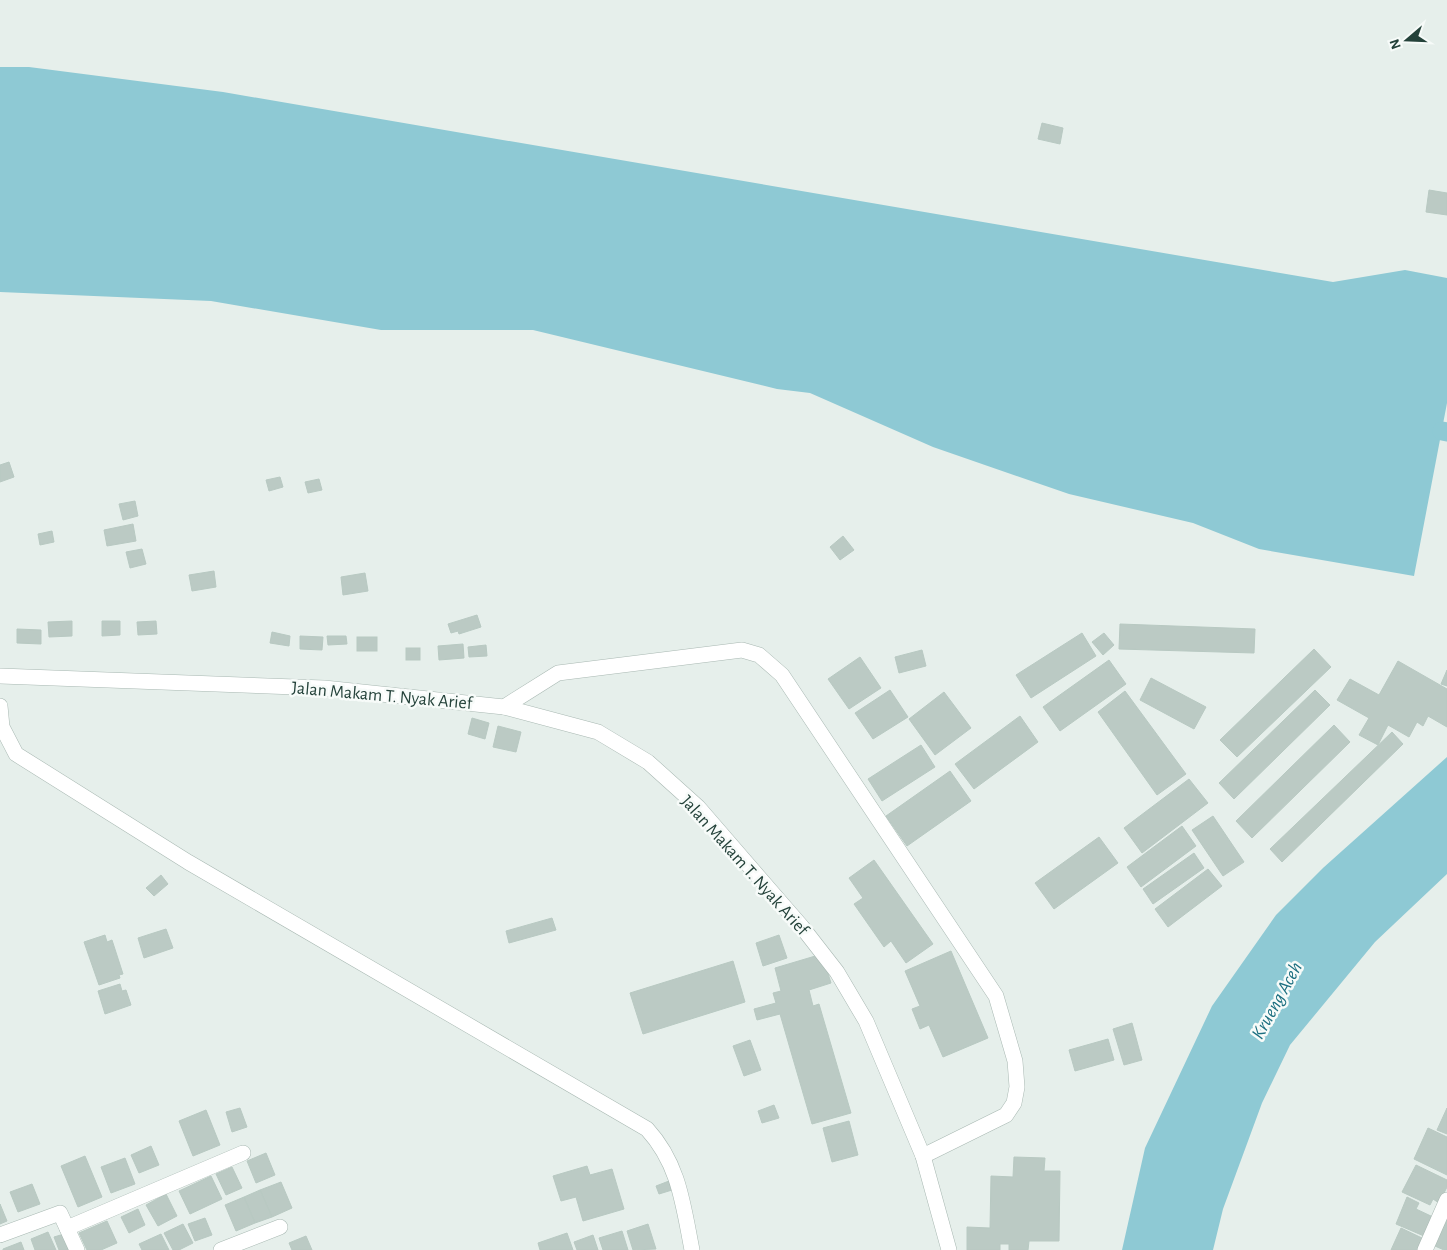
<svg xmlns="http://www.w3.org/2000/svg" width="1447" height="1250" font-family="'Alegreya Sans',sans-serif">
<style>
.water{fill:#8ec9d4}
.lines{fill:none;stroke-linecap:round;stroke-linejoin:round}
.canal{stroke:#8ec9d4;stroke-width:19}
.building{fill:#bbcac4;stroke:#b8c9c2}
.minor-casing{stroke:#a8b8b2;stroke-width:16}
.minor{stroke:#fff;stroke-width:15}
.labels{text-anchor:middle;stroke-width:5;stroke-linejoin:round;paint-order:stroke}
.street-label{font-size:18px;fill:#24423a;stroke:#f7fbf9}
.water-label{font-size:19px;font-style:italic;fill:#1c6f80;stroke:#f7fbf9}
</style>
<rect width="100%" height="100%" fill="#e6efeb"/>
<g class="water">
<polygon points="0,67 29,67 223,92 1333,282 1405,270 1447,278 1447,403 1414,576 1259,549 1193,523 1069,494 933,447 810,393 777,389 533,330 381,330 211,301 0,292"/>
<polygon points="1447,757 1447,874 1375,942 1290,1045 1262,1103 1223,1209 1213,1250 1122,1250 1145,1148 1212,1006 1276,915 1323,868"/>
</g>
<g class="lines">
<polyline class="canal" points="1442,431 1447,432"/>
</g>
<g class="building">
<polygon points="1042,123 1063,128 1060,144 1038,139"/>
<polygon points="1429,190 1447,193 1447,215 1426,212"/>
<polygon points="9,462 14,477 0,482 0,465"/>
<polygon points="280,477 283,487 269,491 266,480"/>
<polygon points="319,479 322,490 308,493 305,482"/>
<polygon points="135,501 138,516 123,520 119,504"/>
<polygon points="133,524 136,541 107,546 104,530"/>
<polygon points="52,531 54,542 40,545 38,534"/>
<polygon points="843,536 854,550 840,560 830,547"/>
<polygon points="142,549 146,564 130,568 126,552"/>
<polygon points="214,571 216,587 192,591 189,575"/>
<polygon points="365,573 368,591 343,595 341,577"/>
<polygon points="477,615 481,627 459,634 458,631 451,633 448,624"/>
<polygon points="72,621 72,636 49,637 48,622"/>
<polygon points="102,621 120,621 120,635 102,636"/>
<polygon points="156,621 157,634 138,635 137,622"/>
<polygon points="1120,624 1255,629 1254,653 1119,649"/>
<polygon points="17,629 41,630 41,644 17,643"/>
<polygon points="272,632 290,636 289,646 270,643"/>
<polygon points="1082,633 1096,656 1031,698 1016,675"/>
<polygon points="1104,633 1114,645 1103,655 1092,642"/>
<polygon points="300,636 323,637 322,650 300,649"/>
<polygon points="327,636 346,636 347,644 328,645"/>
<rect x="357" y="637" width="20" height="14"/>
<polygon points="463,644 464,658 439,660 438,646"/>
<polygon points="486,645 487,656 469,657 468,647"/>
<rect x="406" y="648" width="14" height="12"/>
<polygon points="1314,649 1331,667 1237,757 1220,740"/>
<polygon points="922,650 926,666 899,673 895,657"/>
<polygon points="860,657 881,688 849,709 828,679"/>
<polygon points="1109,660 1126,684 1060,731 1043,707"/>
<polygon points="1398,661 1447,689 1447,727 1428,716 1423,726 1417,722 1409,737 1388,725 1378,745 1359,735 1369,718 1337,700 1350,679 1379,695"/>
<polygon points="1447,670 1447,686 1441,684"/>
<polygon points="1151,678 1206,707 1194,729 1140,700"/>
<polygon points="890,690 908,717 873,739 855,713"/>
<polygon points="1315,690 1330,705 1234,799 1219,783"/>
<polygon points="1125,691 1186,774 1157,795 1098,712"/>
<polygon points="944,692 971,728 935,755 909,719"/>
<polygon points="1020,716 1038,742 974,789 955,764"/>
<polygon points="472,718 489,723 485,739 468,734"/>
<polygon points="1334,725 1350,742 1252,838 1236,821"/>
<polygon points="498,726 521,732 516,752 493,747"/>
<polygon points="1392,732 1403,744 1282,862 1270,849"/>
<polygon points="921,745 935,767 882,801 868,779"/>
<polygon points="950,771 971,801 907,846 886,816"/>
<polygon points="1189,779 1208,803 1142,853 1124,828"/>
<polygon points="1213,816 1244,862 1223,876 1192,830"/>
<polygon points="1182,826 1196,846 1141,887 1127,867"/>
<polygon points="1099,837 1118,863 1054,909 1035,883"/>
<polygon points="1194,853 1204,868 1153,904 1143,889"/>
<polygon points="874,860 933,944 906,963 891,941 884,947 854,904 863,898 849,878"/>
<polygon points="1208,869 1222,886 1168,927 1155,909"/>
<polygon points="161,875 168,884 154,896 146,888"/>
<polygon points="552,918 556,930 509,943 506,931"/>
<polygon points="166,929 173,948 144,958 138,938"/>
<polygon points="105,935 107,942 112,940 123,974 119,975 120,978 99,985 84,942"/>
<polygon points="779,935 787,958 763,966 756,943"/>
<polygon points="951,951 988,1038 943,1057 929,1025 920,1029 912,1009 920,1006 905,971"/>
<polygon points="822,954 831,983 809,990 813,1006 819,1004 851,1113 812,1124 780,1014 757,1020 754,1009 776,1003 773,993 781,991 775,968"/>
<polygon points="733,961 745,1002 643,1034 630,993"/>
<polygon points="120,984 122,991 126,990 131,1005 105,1014 98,991"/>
<polygon points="1132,1023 1142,1060 1124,1065 1113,1029"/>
<polygon points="1108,1039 1114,1060 1075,1071 1069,1050"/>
<polygon points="750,1040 761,1070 744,1076 733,1046"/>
<polygon points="774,1105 779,1118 762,1123 758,1111"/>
<polygon points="240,1108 247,1127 232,1132 226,1112"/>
<polygon points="1447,1108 1447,1134 1437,1130"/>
<polygon points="206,1110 220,1145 193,1156 179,1121"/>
<polygon points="849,1121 858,1155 832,1162 823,1128"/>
<polygon points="1428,1128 1447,1137 1447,1175 1414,1159"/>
<polygon points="151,1146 159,1165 139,1173 131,1155"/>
<polygon points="266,1153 275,1175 256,1183 247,1161"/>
<polygon points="85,1156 102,1197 78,1207 61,1166"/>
<polygon points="1014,1157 1045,1158 1044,1171 1060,1171 1059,1241 1029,1241 1028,1250 1009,1250 1009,1244 1000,1244 1000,1250 967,1250 967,1227 990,1228 991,1176 1013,1177"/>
<polygon points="125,1158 135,1184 111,1193 101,1167"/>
<polygon points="1416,1165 1447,1180 1447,1187 1439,1203 1433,1199 1430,1205 1402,1192"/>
<polygon points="587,1166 590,1175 612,1169 624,1209 583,1221 576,1197 561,1201 553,1176"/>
<polygon points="232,1167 242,1188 226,1195 216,1174"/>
<polygon points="211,1176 222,1199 190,1214 179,1191"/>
<polygon points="669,1181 672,1190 659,1194 656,1186"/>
<polygon points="281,1182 292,1208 272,1217 260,1190"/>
<polygon points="32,1184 40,1204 18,1212 10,1192"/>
<polygon points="260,1190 272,1217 255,1223 244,1197"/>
<polygon points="166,1194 177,1216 158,1226 146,1205"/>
<polygon points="244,1197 255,1223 236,1231 225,1205"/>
<polygon points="1407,1197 1419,1203 1416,1209 1433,1217 1424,1236 1396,1224"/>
<polygon points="0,1204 7,1221 0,1224"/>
<polygon points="138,1209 145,1225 129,1233 121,1217"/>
<polygon points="205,1218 212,1235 195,1241 188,1224"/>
<polygon points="1447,1220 1447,1250 1444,1250 1435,1246"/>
<polygon points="107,1221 117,1243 101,1250 87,1250 79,1233"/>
<polygon points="183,1224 193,1243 179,1250 173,1250 164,1233"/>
<polygon points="648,1224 656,1249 633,1250 627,1231"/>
<polygon points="1401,1228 1424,1239 1419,1250 1391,1250"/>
<polygon points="622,1231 628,1250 603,1250 599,1238"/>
<polygon points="48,1232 56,1250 35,1250 31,1239"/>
<polygon points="567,1233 573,1250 540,1250 538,1243"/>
<polygon points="64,1234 71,1250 59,1250 54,1237"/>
<polygon points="161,1234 169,1250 142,1250 139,1244"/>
<polygon points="593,1235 598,1250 577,1250 574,1242"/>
<polygon points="306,1236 312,1250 292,1250 289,1243"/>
<polygon points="21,1242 24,1250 3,1250 3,1249"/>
</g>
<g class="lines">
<defs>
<g id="minor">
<polyline points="0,676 324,688 504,707 598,732 648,762 698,807 802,927 837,972 866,1021 923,1156 949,1250"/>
<path d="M0,706L2,727L16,754L188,862L647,1129C679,1164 683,1204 692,1250"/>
<polyline points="504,707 558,673 742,650 759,655 782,675 996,996 1015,1061 1017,1087 1014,1103 1006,1115 923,1156"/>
<polyline points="67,1228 243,1153"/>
<polyline points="0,1235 60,1213 77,1250"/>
<polyline points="221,1250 280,1227"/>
<polyline points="1425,1250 1447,1200"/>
</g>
</defs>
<use href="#minor" class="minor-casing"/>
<use href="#minor" class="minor"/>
</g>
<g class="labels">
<g class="street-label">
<text transform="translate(382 695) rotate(5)" y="6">Jalan Makam T. Nyak Arief</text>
<text transform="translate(745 865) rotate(48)" y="6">Jalan Makam T. Nyak Arief</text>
</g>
<g class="water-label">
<text transform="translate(1276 1000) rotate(-61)" y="7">Krueng Aceh</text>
</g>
</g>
<g transform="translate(1407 40) rotate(251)" stroke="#f7fbf9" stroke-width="4" paint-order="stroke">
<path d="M0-4L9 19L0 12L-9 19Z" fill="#24423a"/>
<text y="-8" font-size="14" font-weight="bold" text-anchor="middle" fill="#24423a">N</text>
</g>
</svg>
